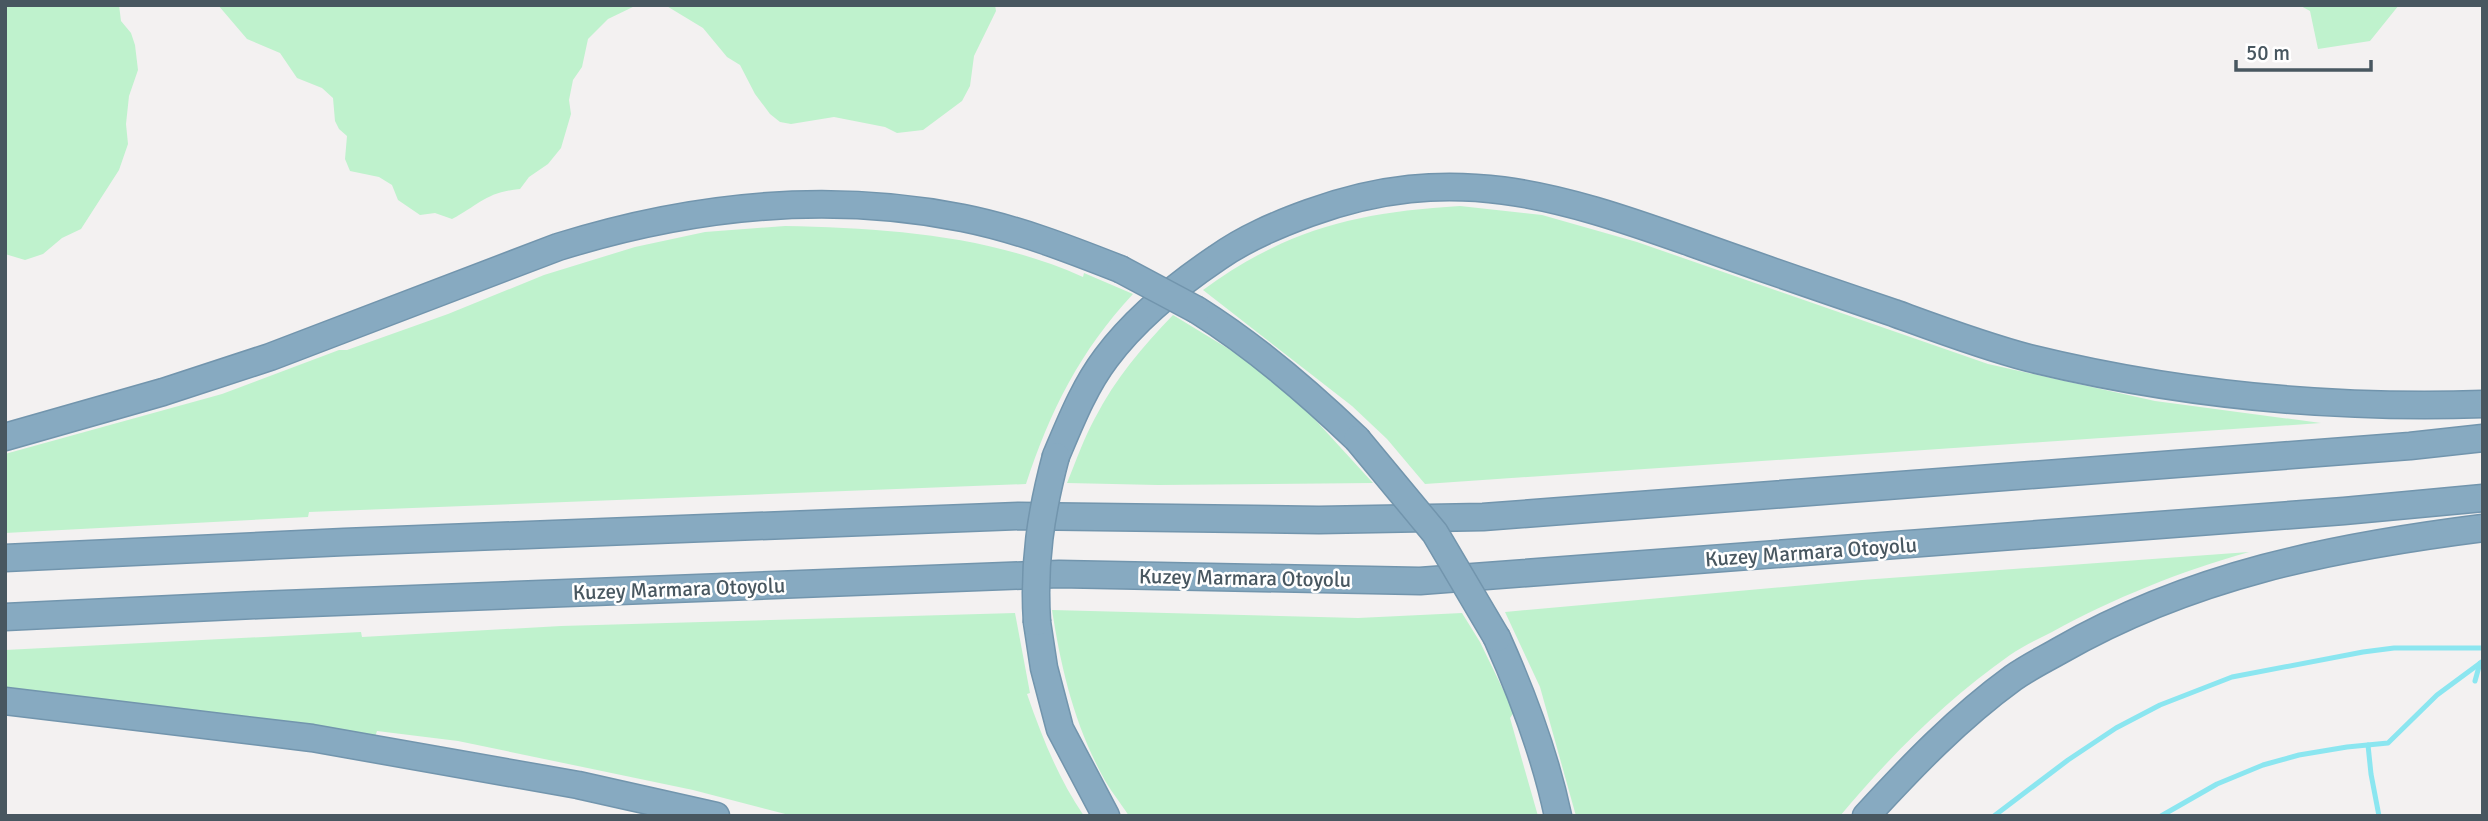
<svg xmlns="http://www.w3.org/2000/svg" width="2488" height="821" font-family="Signika,sans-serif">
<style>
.green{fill:#bff2cd}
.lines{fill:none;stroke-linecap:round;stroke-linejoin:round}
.stream{stroke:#8be6f0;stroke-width:5}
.motorway-casing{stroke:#7295ad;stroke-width:29}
.motorway{stroke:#87aac1;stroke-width:26}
.motorway-bridge-casing{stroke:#7295ad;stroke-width:29;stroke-linecap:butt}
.motorway-bridge{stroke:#87aac1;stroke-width:26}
.labels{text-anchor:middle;stroke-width:5;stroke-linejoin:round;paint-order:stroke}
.street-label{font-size:21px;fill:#485760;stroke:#fff}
</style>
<rect width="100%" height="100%" fill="#f3f1f1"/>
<g class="green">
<polygon points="5,5 119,5 121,21 131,33 135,45 138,70 129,96 126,124 128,144 119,170 81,229 62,238 43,254 25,260 5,254"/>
<path d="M218,5H637L608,19L588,39L582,67L573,80L569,100L571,114L561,148L548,164L529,177L520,189C486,192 479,205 452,219L435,213L420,215L398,200L392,185L379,177L350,171L345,159L347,136L339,129L335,121L333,98L322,88L297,78L280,53L247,39Z"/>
<polygon points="665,5 995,5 996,11 974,56 970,86 962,101 923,130 897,133 885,127 834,117 791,124 780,122 770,114 755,94 740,65 727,57 703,28"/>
<polygon points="2299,5 2399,5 2370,41 2318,49 2310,11"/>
<path d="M1460,206L1542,215L1637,242L1988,364L2155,401L2321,423L1425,484L1387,439L1352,406L1203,290C1286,229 1358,212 1460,206Z"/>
<path d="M785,226C885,228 990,235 1083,277L1084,273L1133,294C1080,351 1050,411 1026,484L309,512L308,517L5,533V454L222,394L339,350H347L448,314L544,275L635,247L705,232Z"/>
<path d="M1173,315L1237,354L1298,401L1373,483L1158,485L1067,483C1076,461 1084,438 1095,418C1115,379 1143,346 1173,315Z"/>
<path d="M2249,552C2179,572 2116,597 2052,632C2038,639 2023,646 2010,655C1946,700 1890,756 1840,816H1576L1540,687L1505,612L1862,580Z"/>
<path d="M1052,610L1358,618L1462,613L1480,642L1514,712L1510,718L1538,816H1129C1120,802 1109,789 1102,775C1074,723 1061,668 1052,610Z"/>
<path d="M1015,613L1030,693L1027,694C1042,737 1058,778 1084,816H793L693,790L458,741L377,731L375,737L237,716L5,691V650L361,632L362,637L561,626Z"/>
</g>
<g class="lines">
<g class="stream">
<polyline points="2475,681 2480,663"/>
<polyline points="2368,745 2371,774 2379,816"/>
<polyline points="1994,816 2068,760 2116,728 2160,705 2232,677 2363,652 2394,648 2483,648"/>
<polyline points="2161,816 2217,784 2263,765 2299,755 2347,747 2388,743 2437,695 2483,661"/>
</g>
<defs>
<g id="motorway">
<path d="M1197,310C1256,347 1307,391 1357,439"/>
<path d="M5,437L163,392L270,357L558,247C689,206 827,191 963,218C1018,229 1069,249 1120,269"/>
<path d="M1056,456C1070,423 1084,387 1106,358C1135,319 1177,285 1217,258C1245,238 1276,225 1309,213C1451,161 1557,195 1692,243C1759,267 1826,290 1894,313C1938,329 1983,346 2029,358C2176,394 2331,409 2483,404"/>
<polyline points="5,558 344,542 1019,516 1319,520 1483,517 2410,446 2483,438"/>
<polyline points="5,617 258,605 1059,574 1420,581 2344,511 2483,498"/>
<polyline points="1037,622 1044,668 1060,729 1106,816"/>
<path d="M1497,638C1523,696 1545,754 1558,816"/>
<polyline points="5,701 312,738 578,785 716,816"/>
<path d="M1866,816C1912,766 1958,718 2013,678C2027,668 2043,660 2059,651C2191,575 2333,547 2483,528"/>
</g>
</defs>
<use href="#motorway" class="motorway-casing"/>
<use href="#motorway" class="motorway"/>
<defs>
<g id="motorway-bridge">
<polyline points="1120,269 1197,310"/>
<polyline points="1357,439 1435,533 1497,638"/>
<path d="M1037,622C1033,564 1041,512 1056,456"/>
</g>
</defs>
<use href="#motorway-bridge" class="motorway-bridge-casing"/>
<use href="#motorway-bridge" class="motorway-bridge"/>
</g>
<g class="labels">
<g class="street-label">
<text transform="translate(1811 552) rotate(-4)" y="7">Kuzey Marmara Otoyolu</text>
<text transform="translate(1245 578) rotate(1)" y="7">Kuzey Marmara Otoyolu</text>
<text transform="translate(679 589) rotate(-2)" y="7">Kuzey Marmara Otoyolu</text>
</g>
</g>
<rect width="2488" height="821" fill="none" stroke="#485760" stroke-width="14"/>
<path d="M2236 60v10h135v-10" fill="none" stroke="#485760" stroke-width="3.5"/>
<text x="2246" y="60" font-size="21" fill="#485760" stroke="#ffffff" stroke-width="5" paint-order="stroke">50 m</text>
</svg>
